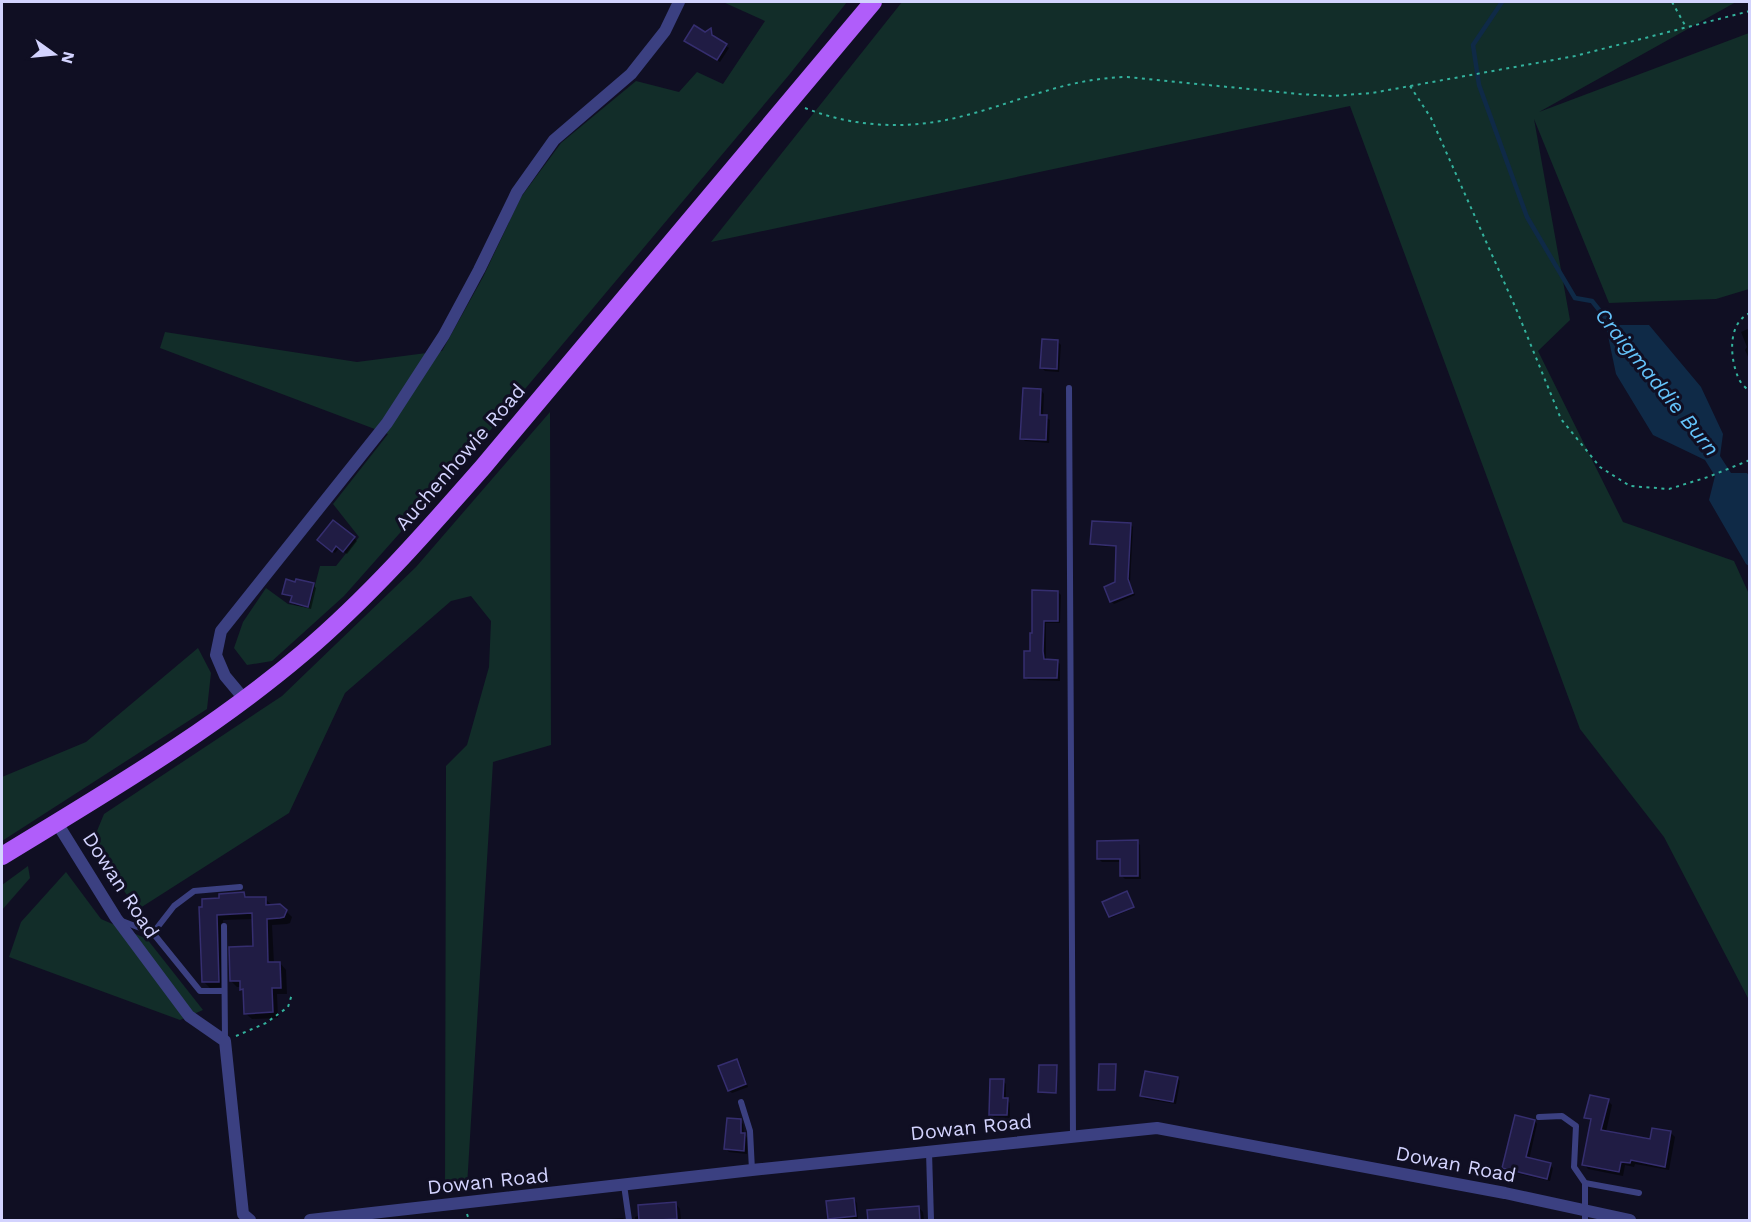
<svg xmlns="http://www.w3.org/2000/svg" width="1751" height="1222" font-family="'Work Sans',sans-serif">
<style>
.green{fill:#122d29}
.water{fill:#0f2a47}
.shadow{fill:#0007}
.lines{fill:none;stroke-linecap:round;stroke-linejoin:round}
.stream{stroke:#0f2a47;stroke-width:4.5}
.building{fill:#201c44;stroke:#352e6f;stroke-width:1.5}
.path{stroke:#33b29d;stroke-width:2;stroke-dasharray:3 4.5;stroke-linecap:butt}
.lane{stroke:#3b4081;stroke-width:6}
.street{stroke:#3b4081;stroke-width:12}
.primary{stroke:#b05dfa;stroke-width:18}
.labels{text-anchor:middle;stroke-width:6;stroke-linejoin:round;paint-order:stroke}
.street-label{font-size:20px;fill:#d3d3fe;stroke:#100f23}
.water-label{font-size:21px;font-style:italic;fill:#64c3fa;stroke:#100f23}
</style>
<rect width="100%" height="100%" fill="#100f23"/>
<g class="green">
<polygon points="723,2 847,2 789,75 477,446 344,596 272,661 247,665 234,648 243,622 266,588 288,604 309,608 320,566 336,566 359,537 333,504 388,434 160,348 165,332 357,362 442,351 483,277 521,197 561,143 636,81 679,92 697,72 723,84 765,21"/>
<polygon points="902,2 1736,2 1539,112 1749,33 1749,289 1716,299 1609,303 1534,119 1570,320 1538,351 1623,522 1734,561 1749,594 1749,1000 1664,837 1580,729 1350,106 711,242"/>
<polygon points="550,412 551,745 493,762 467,1186 445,1192 446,766 467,745 489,667 491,621 471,596 451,601 345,693 289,813 137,910 92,843 104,814 282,696 416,567"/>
<polygon points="198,648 211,673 207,709 2,841 2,777 86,742"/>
<polygon points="28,866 30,878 2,910 2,885"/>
<polygon points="66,872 101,919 147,939 203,1010 180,1020 9,957 21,922"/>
</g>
<polygon class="water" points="1618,325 1649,325 1701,387 1723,434 1720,456 1731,473 1747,473 1749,476 1749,566 1746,564 1709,500 1715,476 1705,460 1653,435 1616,374 1607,331"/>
<g class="shadow">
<polygon points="711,30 715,38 729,48 720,62 689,43"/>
<polygon points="1750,328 1750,361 1745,350 1747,347 1741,332"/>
<polygon points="1058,342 1061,345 1059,372 1045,371 1042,368"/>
<polygon points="1041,390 1044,394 1043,416 1050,420 1049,443 1025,441 1022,438"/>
<polygon points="1130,524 1133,527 1130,583 1135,595 1114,604 1111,601 1116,583 1118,547 1095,546 1092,544"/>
<polygon points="354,538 357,541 347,554 339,548 335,553 322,543"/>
<polygon points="313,585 316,588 311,609 295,605 292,602 293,598 284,593"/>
<polygon points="1058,592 1061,595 1060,623 1046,623 1046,661 1057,661 1060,664 1060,681 1028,680 1025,677 1033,634"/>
<polygon points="1137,842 1140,845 1141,879 1125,879 1122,876 1122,862 1102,862 1099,859"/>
<polygon points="244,893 249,899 265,898 272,906 286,911 292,917 290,923 287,924 272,925 274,964 280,963 286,970 287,994 277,994 278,1018 252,1019 245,1013 245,992 242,987 237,987 231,981 255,948 253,919 223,920 225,987 210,988 204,982 201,909 220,900"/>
<polygon points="1128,894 1134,908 1111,918 1104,902"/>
<polygon points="736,1060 740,1064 748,1087 732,1093 729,1090"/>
<polygon points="1115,1066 1116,1091 1101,1090 1100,1089"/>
<polygon points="1056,1067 1057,1093 1041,1092 1040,1091"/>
<polygon points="1177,1078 1180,1081 1176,1104 1145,1099 1142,1096"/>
<polygon points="1003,1081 1006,1084 1006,1099 1010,1103 1010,1118 993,1117 990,1114"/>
<polygon points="1608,1101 1612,1105 1606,1132 1651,1141 1670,1132 1675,1137 1669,1170 1635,1164 1634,1167 1625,1165 1623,1176 1588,1169 1584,1164 1592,1122 1586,1117"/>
<polygon points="1534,1120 1537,1124 1529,1160 1550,1165 1553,1168 1550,1181 1507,1171 1504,1168"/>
<polygon points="740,1121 743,1124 744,1134 747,1138 747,1154 729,1152 726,1149"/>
<polygon points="854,1200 857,1203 858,1219 832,1220 830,1219"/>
<polygon points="676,1204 680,1209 681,1220 635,1220 635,1217"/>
<polygon points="918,1207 923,1212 924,1220 870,1220"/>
<polygon points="623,1218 625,1220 596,1220"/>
</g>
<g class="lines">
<polyline class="stream" points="1502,2 1473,45 1479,85 1527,217 1575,298 1592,301 1616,331"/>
</g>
<g class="building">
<polygon points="694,25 705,32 711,28 712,35 727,44 717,60 684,41"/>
<polygon points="1042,339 1058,340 1057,369 1040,368"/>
<polygon points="1023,388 1041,389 1040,415 1047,415 1046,440 1020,439"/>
<polygon points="333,520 355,537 343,552 336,546 332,552 317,540"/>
<polygon points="1092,521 1131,523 1128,579 1133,593 1110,602 1104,587 1115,582 1116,546 1090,544"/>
<polygon points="286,579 295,582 296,579 314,583 308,607 290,602 292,596 282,594"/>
<polygon points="1032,590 1058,591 1058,621 1044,621 1043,651 1044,659 1058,660 1057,678 1024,678 1024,651 1030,651 1030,633 1032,633"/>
<polygon points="1138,840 1138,876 1120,876 1120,859 1097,859 1097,841"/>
<polygon points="1127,891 1134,907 1109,917 1102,902"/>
<polygon points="244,892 245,897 266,897 266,905 280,904 287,910 284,917 280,918 267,919 268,962 280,962 281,988 272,988 273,1012 244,1014 243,989 240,990 240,981 230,981 229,947 253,946 252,913 217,915 219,982 202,982 199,907 202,907 202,899 219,898 219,894"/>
<polygon points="737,1059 746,1084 728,1091 718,1066"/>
<polygon points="1099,1064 1116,1064 1115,1090 1098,1090"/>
<polygon points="1039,1065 1057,1065 1056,1093 1038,1092"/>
<polygon points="1145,1071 1178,1077 1173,1102 1140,1096"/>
<polygon points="990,1079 1004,1079 1003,1098 1008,1098 1007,1115 989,1115"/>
<polygon points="1590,1095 1609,1099 1601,1130 1650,1139 1652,1128 1671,1131 1665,1167 1631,1160 1630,1163 1621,1162 1619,1172 1582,1165 1591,1119 1584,1118"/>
<polygon points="1515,1115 1535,1120 1526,1157 1551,1163 1547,1179 1502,1168"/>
<polygon points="727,1118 741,1119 741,1133 745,1133 744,1151 724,1149"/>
<polygon points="854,1198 856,1216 828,1219 826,1201"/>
<polygon points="676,1202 677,1219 639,1221 638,1205"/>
<polygon points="919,1206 920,1221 868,1221 867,1210"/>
</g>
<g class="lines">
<g class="path">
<polyline points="1672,2 1686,27"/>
<polyline points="1410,86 1431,118 1517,311 1561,419 1600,467 1630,486 1669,489 1708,477 1750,460"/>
<path d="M805,108C855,128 911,130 963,116C1019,102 1067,78 1127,77L1299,94L1332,96L1372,93L1575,56L1750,11"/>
<path d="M1750,313C1727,323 1730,358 1738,377C1740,383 1746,388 1750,392"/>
<polyline points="236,1036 266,1023 288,1007 292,994"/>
<polyline points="467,1214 469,1220"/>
</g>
<g class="lane">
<polyline points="1069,388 1073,1137"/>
<polyline points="122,921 153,933 200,991 223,991"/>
<polyline points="224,926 225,1040"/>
<polyline points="153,933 174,906 194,891 240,887"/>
<polyline points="741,1102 750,1131 752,1170"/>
<polyline points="1539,1117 1562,1116 1576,1126 1574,1167 1585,1183 1639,1193"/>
<polyline points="929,1152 931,1220"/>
<polyline points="1585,1183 1585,1220"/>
<polyline points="624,1185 629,1220"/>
</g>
<g class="street">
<polyline points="245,700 225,676 216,655 221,631 387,423 444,335 479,270 517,192 554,140 631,74 665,31 679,2"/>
<polyline points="57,823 116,918 189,1016 225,1041 243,1214 250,1220"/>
<polyline points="310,1220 752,1170 1157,1128 1505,1193 1630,1220"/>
</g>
<path class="primary" d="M2,856C105,793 210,732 303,653C369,597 426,532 483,467L873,2"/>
</g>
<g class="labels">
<g class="street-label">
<text transform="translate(460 457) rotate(-49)" y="7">Auchenhowie Road</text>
<text transform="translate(121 885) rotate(57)" y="7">Dowan Road</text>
<text transform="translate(971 1127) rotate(-6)" y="7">Dowan Road</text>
<text transform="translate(1456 1164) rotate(11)" y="7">Dowan Road</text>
<text transform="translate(488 1181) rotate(-6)" y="7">Dowan Road</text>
</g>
<g class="water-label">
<text transform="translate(1657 382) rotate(51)" y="7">Craigmaddie Burn</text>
</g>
</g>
<rect width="1751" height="1222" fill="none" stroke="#d3d3fe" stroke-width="6"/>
<g transform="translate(54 54) rotate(105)" stroke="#100f23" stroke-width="4.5" paint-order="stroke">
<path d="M0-4.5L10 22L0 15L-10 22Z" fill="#d3d3fe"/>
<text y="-9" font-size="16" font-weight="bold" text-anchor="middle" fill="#d3d3fe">N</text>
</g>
</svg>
